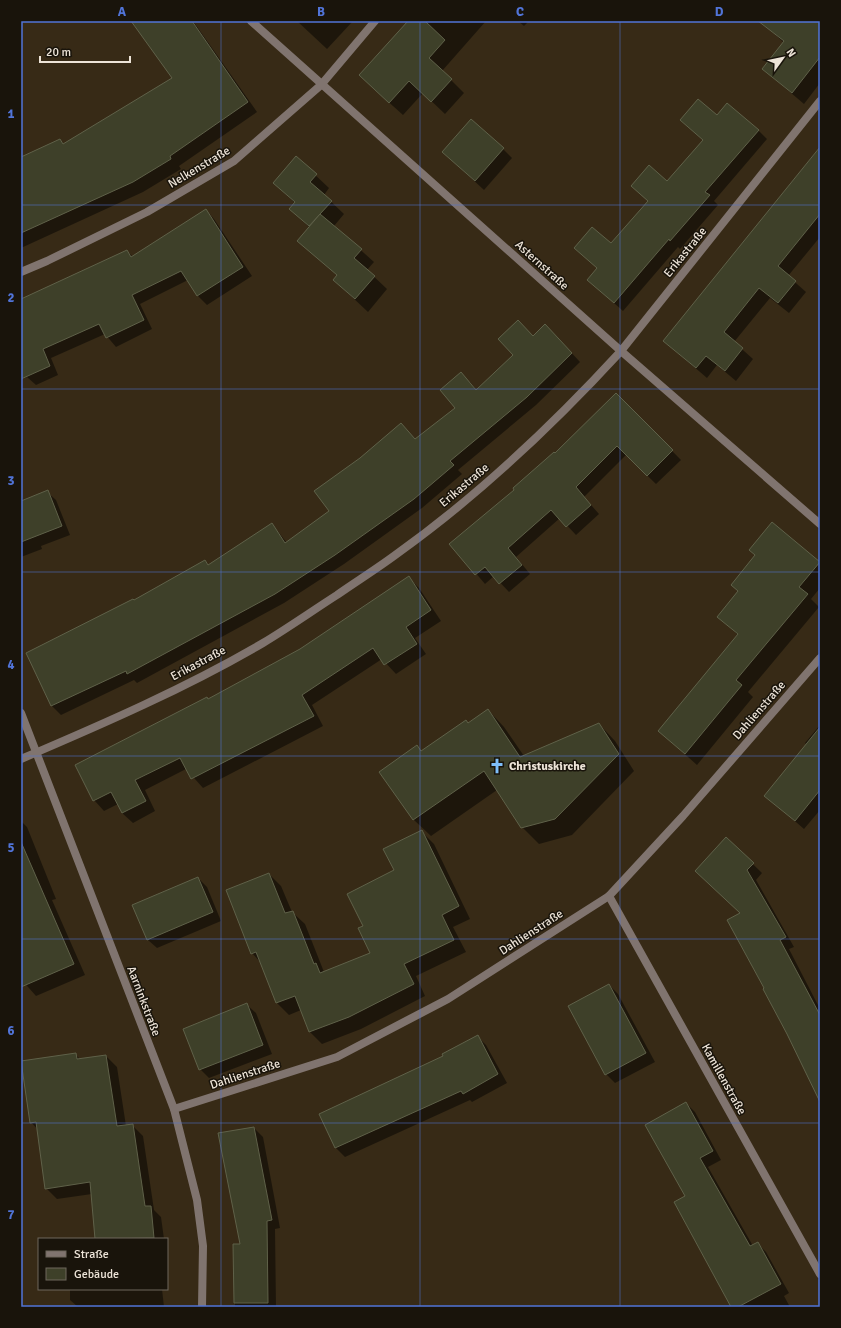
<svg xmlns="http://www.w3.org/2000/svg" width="841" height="1328" font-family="Signika,sans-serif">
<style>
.shadow{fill:#0007}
.building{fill:#3e4029;stroke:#5f6149}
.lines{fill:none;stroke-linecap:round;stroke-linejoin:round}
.minor{stroke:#80746f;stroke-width:8}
.grid{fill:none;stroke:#5174d8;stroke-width:1;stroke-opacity:0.55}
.labels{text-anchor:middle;stroke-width:3;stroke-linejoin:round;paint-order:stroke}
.street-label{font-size:12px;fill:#ede4d8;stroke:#19140b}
.poi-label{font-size:12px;font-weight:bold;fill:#ede4d8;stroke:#19140b;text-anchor:start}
.neatline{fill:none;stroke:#5174d8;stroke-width:1.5}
.grid-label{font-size:13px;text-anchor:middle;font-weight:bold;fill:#5174d8}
</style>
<rect width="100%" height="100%" fill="#372a16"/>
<g class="shadow">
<polygon points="133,21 193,21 257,112 179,166 181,169 143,192 21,248 21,158 60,140 64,144 174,78"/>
<polygon points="297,21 353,21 327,49"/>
<polygon points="409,21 486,21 442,71 464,93 445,114 423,93 403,115 373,88"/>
<polygon points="518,21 529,21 524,26"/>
<polygon points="779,21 820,21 820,83 804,104 763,69 784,43 771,30"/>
<polygon points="717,117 758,130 767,139 714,201 718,205 680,249 678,247 623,311 597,288 598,268 611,245 704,141 681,120"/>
<polygon points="820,147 820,237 788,276 806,292 789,313 770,298 734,342 753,359 736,381 717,365 707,378 664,341"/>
<polygon points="503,149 512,158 484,190 443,152"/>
<polygon points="296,157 329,188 324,195 344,214 334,226 374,262 367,270 387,289 368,312 334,280 338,276 299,241 310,228 290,209 296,204 274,183"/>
<polygon points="206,210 214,219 252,276 207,305 198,296 188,280 140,304 152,329 116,347 105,334 51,358 58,375 36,385 27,377 21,379 21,300 127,251 133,257"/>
<polygon points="554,334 580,362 536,405 458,470 462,474 422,508 344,564 284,603 137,683 134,680 61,715 52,706 27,653 135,601 205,561 209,565 272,524 287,543 330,512 361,459 401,424 416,440 456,408 470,382 477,391 534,337"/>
<polygon points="616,394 681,460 656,484 626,455 584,497 599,514 576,535 560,518 516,557 530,574 509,592 494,576 485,584 451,544 555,455"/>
<polygon points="47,492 56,500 70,535 41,546 42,549 21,557 21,495 24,501"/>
<polygon points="772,523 820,563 820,588 811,599 819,607 748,692 753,697 697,765 659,731 738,635 719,617 739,592 756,556 750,550"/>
<polygon points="409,578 419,588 441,621 415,638 426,654 396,674 382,659 312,705 323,726 203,788 186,769 145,790 155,811 133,823 122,813 118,804 104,811 94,800 208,700 301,649"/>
<polygon points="488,710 504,727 524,756 599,724 615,741 634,771 572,835 539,844 522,827 497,790 431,836 414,820 381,772 417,746 423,752"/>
<polygon points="820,725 820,810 804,829 765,795 807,745 805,743"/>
<polygon points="21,821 27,827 56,899 52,900 85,975 36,996 21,979"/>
<polygon points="422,832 434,844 470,919 453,927 466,952 416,976 425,996 361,1029 322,1044 310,1032 301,1010 289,1015 277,1003 261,963 252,953 269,874 281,886 292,912 305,924 324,972 372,953 365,926 395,871"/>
<polygon points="726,838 762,873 756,880 794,947 789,949 820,1009 820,1098 766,988 741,914"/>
<polygon points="198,878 207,887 221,921 157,948 148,940 134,906"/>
<polygon points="609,985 618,994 655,1062 615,1083 606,1074"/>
<polygon points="247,1005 256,1013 272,1054 209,1078 200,1069"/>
<polygon points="477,1036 486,1045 507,1083 472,1102 470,1100 345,1157 336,1148 320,1115 444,1056"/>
<polygon points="75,1054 81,1060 106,1056 117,1067 126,1126 132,1125 143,1136 154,1210 161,1217 164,1239 96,1239 92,1194 57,1199 46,1188 38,1130 31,1122"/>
<polygon points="686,1103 695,1112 721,1160 708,1167 753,1246 757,1243 766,1252 789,1293 784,1296 790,1307 733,1307 686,1196"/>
<polygon points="254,1128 263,1137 280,1228 275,1229 276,1307 235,1307 234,1245 241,1245"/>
<polygon points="70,1289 162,1289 164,1307 78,1307 70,1300"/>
</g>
<g class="building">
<polygon points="131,21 192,21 248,102 170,156 171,159 133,182 21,233 21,157 60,139 63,144 172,78"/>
<polygon points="408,21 425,21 445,40 429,58 452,79 431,102 409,81 389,103 359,75"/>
<polygon points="758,21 820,21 820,57 792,93 762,69 784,41"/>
<polygon points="698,99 717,115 727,103 759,130 705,192 710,195 670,241 669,239 614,303 587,280 597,268 574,248 592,227 611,243 648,201 631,186 649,165 667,181 703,140 680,120"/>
<polygon points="471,119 504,148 475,181 442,152"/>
<polygon points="820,147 820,214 778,266 796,281 778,303 759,288 724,332 743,348 725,371 706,356 696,368 663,341"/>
<polygon points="296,156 317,174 310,182 332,201 309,226 289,209 295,202 273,183"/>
<polygon points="206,209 243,267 197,296 181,271 132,295 144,320 106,338 99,324 43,349 50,366 21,379 21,299 127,250 131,257"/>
<polygon points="320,214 362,249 354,258 375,276 355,299 333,280 337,275 297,241"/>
<polygon points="518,320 533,336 545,324 572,353 527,397 450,461 454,465 414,499 335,555 275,594 127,674 126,671 51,706 26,653 133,599 134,600 205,560 208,565 272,523 285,543 329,511 314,491 360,458 401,423 415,439 455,408 440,390 461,372 476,390 513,355 498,339"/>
<polygon points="616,393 673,450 647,476 617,446 576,487 591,505 566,527 551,510 508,548 522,565 499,584 485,567 475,575 449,544 514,490 513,488 554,452 555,453"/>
<polygon points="48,490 62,526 21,542 21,501"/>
<polygon points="772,522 820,562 799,587 808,594 736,680 742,685 685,754 658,731 738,634 717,617 738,591 731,585 755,555 749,550"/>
<polygon points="409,576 431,610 406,627 417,644 384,665 373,648 302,695 314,716 191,779 180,758 135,780 146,801 122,813 111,792 93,801 75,765 207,697 208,699 300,649"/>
<polygon points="488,709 520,757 599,723 619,754 555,819 521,828 484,771 413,820 379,772 417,745 421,751 466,720 468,723"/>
<polygon points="820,727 820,790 795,821 764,796"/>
<polygon points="422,830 459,906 442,915 454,940 404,964 414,984 349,1017 309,1032 295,996 276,1003 256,952 251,954 226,890 269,873 285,913 293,911 314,964 316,963 320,973 370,953 358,928 363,926 347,894 394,870 383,849"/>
<polygon points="726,837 754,863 747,870 786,937 780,940 820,1015 820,1102 787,1034 763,989 764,988 727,920 740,913 695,871"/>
<polygon points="21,842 74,964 21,987"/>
<polygon points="198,877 213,912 147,940 132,905"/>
<polygon points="609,984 646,1053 605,1075 568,1006"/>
<polygon points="247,1003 263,1045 199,1070 183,1029"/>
<polygon points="478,1035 498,1074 463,1094 461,1091 335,1148 319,1114 443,1056 442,1054"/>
<polygon points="76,1053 77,1059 106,1055 117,1126 133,1124 145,1206 151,1206 154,1238 95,1239 90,1182 45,1189 36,1122 30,1123 21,1061"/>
<polygon points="686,1102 713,1151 700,1158 750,1246 758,1242 781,1284 738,1307 731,1307 674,1202 685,1196 645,1125"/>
<polygon points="254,1127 272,1220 267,1221 268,1303 234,1303 233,1244 240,1244 218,1133"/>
</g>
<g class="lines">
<g class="minor">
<polyline points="251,21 621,351 820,524"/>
<polyline points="21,272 47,261 147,212 234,161 321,85 375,21"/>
<polyline points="21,713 174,1109 197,1200 203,1246 202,1307"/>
<path d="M21,759C103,724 186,688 263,643C288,628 312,611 337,595C357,581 378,568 398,553C479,495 553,425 621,351L820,101"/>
<polyline points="609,896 820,1274"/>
<polyline points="174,1109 337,1057 448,999 609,896 683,816 820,658"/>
</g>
</g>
<path class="grid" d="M221,21V1307M420,21V1307M620,21V1307M21,205H820M21,389H820M21,572H820M21,756H820M21,939H820M21,1123H820"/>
<defs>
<symbol id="church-bare" viewBox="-9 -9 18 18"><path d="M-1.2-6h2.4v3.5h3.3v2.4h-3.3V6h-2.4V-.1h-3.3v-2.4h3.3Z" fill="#7ebef9" stroke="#19140b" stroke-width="2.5" paint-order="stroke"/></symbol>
</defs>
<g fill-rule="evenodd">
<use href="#church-bare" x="486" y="755" width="22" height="22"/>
</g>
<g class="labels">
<g class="street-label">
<text transform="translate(199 167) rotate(-31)" y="4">Nelkenstraße</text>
<text transform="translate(685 252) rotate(-51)" y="4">Erikastraße</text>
<text transform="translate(542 265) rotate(42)" y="4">Asternstraße</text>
<text transform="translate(464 485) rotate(-40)" y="4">Erikastraße</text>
<text transform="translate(198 663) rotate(-28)" y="4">Erikastraße</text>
<text transform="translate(759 710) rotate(-49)" y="4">Dahlienstraße</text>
<text transform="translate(531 932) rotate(-33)" y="4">Dahlienstraße</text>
<text transform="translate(144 1001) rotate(69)" y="4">Aarninkstraße</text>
<text transform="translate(245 1074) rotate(-18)" y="4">Dahlienstraße</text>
<text transform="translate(724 1079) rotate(61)" y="4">Kamillenstraße</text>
</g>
<g class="poi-label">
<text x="509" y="770">Christuskirche</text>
</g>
</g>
<rect width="841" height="1328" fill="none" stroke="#19140b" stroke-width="44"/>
<rect x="38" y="1238" width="130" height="52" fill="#19140b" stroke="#6e675d"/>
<rect x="46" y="1251" width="20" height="6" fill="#80746f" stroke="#6e675d"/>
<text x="74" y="1258" font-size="12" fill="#ede4d8">Straße</text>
<rect x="46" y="1268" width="20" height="12" fill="#3e4029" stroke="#6e675d"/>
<text x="74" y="1278" font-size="12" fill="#ede4d8">Gebäude</text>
<g transform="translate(783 58) rotate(57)" stroke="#19140b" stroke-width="3" paint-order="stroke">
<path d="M0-3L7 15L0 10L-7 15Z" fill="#ede4d8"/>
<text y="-6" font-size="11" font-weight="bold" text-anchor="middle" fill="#ede4d8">N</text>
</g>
<path d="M40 56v6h90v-6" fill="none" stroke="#ede4d8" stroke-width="2"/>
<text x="46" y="56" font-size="12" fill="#ede4d8" stroke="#19140b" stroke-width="3" paint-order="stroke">20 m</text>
<rect x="22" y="22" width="797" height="1284" class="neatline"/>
<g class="grid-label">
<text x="122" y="16">A</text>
<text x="321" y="16">B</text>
<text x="520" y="16">C</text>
<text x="719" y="16">D</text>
<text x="11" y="118">1</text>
<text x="11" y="302">2</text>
<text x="11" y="485">3</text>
<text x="11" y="669">4</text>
<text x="11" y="852">5</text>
<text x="11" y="1035">6</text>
<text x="11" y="1219">7</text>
</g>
</svg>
